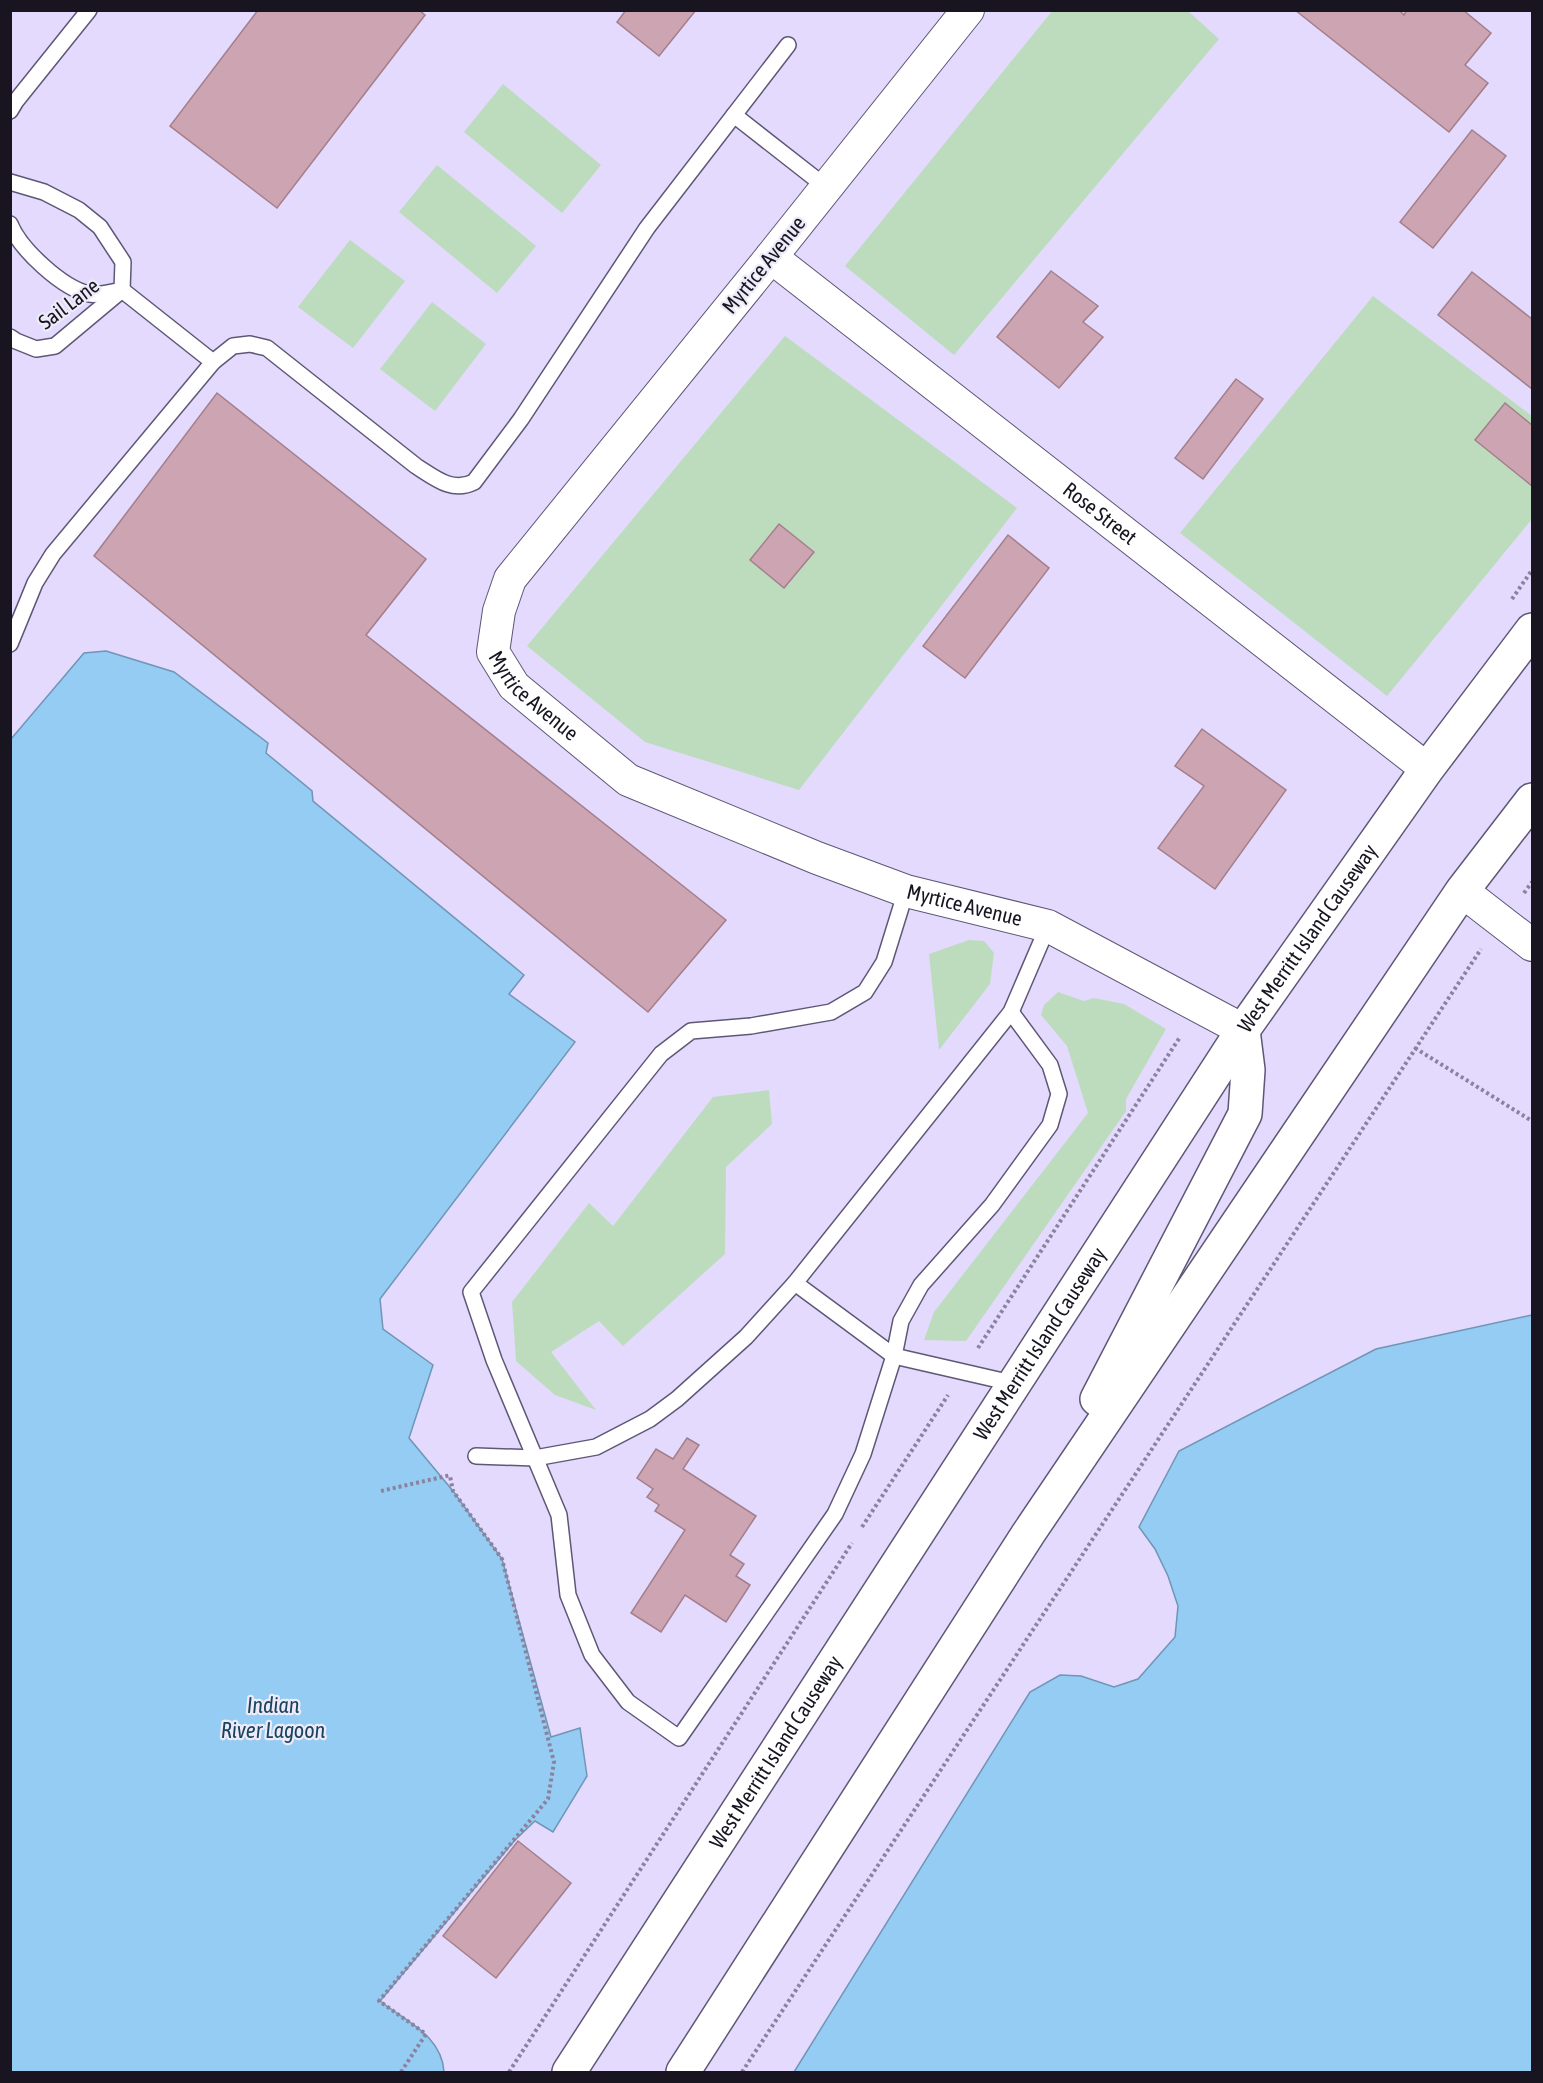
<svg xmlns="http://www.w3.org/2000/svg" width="1543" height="2083" font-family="'Asap Condensed',sans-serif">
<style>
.green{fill:#bddcbd}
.water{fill:#95ccf4;stroke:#7095b5;stroke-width:1.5}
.building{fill:#cca4b2;stroke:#a47e8b;stroke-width:1.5}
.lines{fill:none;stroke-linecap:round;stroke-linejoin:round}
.service-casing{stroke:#5f5776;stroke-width:18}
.minor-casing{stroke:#5f5776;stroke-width:34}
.primary-casing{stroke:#5f5776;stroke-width:36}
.path{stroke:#8a839d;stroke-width:4;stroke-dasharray:3 3;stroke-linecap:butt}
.service{stroke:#fff;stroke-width:15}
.minor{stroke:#fff;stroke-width:32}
.primary{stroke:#fff;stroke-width:33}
.labels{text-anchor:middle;stroke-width:4.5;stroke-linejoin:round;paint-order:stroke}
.street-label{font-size:21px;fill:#181521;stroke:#eeebf9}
.water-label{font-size:22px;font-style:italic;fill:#19435e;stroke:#eeebf9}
</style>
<rect width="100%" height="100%" fill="#e3dafe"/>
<g class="green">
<polygon points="1053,10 1188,11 1219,39 954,355 845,266"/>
<polygon points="503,84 601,165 562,213 464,132"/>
<polygon points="437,165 536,246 497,293 399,212"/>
<polygon points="350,240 405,281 353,348 298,307"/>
<polygon points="1373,296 1532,416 1532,519 1387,696 1180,533"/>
<polygon points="432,302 486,344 435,411 380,369"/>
<polygon points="785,336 1017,508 799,790 645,742 527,646"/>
<polygon points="969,940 984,941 994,953 990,984 939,1050 929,954"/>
<polygon points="1058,992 1084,1001 1094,998 1124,1004 1166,1029 1126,1099 1126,1111 966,1341 924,1340 934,1312 1088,1113 1067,1046 1041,1015 1044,1005"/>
<polygon points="769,1090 772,1124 726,1167 725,1254 623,1346 599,1321 551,1352 596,1410 555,1395 516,1361 512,1302 589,1203 613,1226 713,1097"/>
</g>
<g class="water">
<path d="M106,651L174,672L268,743L266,753L312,791L313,801L524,975L509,994L575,1042L380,1299L383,1329L433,1365L409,1438L453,1491L502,1559L551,1737L580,1728L587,1776L553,1832L535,1821L515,1840L380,2001C405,2021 442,2035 444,2072H11V739L84,653Z"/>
<polygon points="1532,1315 1532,2072 794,2072 1030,1692 1060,1675 1081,1676 1114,1687 1138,1679 1175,1637 1178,1606 1168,1576 1155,1549 1139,1527 1179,1451 1376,1349"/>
</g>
<g class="building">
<polygon points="258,10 419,10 425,15 277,208 170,126"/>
<polygon points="626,10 696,10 659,56 617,22"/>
<polygon points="1295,10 1399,10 1404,15 1407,10 1463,10 1491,33 1465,65 1488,83 1449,132"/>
<polygon points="1472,130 1506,156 1433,248 1400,222"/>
<polygon points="1051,271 1098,306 1083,322 1103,337 1059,388 997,337"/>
<polygon points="1472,272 1532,319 1532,389 1438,315"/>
<polygon points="1236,379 1263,399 1203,479 1175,458"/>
<polygon points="217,393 426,559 366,635 726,920 648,1012 94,556"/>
<polygon points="1505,403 1532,425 1532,486 1475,440"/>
<polygon points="779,524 814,552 784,588 750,560"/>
<polygon points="1008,535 1049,568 965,678 923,646"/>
<polygon points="1202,729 1286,790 1215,889 1158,848 1204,786 1175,766"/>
<polygon points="687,1438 699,1445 683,1469 756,1516 730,1555 744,1564 736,1576 750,1585 726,1622 685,1595 661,1632 631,1613 685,1530 655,1511 659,1505 647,1497 653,1489 637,1478 656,1449 673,1459"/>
<polygon points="518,1841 571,1883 496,1978 443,1936"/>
</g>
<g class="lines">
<defs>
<g id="service">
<polyline points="10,111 16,101 89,10"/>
<polyline points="734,115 826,187"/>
<polyline points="10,182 44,192 79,210 100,227 123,262 122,290"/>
<path d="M10,224C20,249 62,288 89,294C98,296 112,292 122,290"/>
<polyline points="122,290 213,362"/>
<polyline points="10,337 16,341 36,349 55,346 122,290"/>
<path d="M10,644L35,583L53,554L213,362L233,346L250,344L267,348L416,466C435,478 452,493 474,482L521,419L647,228L788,45"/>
<polyline points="906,891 884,962 865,992 831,1012 751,1026 691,1031 661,1054 471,1292 494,1360 559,1515 568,1595 592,1655 628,1702 679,1738 835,1514 863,1454 894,1356 901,1321 921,1285 992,1205 1050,1125 1059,1094 1050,1065 1011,1012"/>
<polyline points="1016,1384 894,1356 795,1283 1011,1012 1048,926"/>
<polyline points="476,1456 535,1458 596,1447 650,1419 677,1399 746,1337 795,1283"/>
</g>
<g id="minor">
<path id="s1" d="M968,10L771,257L510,579L499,611L493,652L514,686L628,780L817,858L906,891L1048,926L1243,1030"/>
<path id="s2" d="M771,257L1427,769"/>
<polyline points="1462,891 1532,945"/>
</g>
<g id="primary">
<polyline points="1097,1399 1245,1114 1248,1070 1243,1030"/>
<path id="s3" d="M569,2072L1243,1030L1427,769L1532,630"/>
<polyline points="683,2072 1028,1534 1462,891 1532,800"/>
</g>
</defs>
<use href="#service" class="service-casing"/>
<use href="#minor" class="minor-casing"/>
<use href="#primary" class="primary-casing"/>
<g class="path">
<polyline points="1512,599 1532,570"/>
<polyline points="1524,893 1532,882"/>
<polyline points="1415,1048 1532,1121"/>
<polyline points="978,1348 1180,1037"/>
<polyline points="381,1491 451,1475"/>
<polyline points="862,1527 948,1395"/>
<polyline points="401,2072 426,2034 379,2001 548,1799 554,1762 502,1559 453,1491 450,1476"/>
<polyline points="509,2072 852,1543"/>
<polyline points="742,2072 1481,949"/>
</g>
<use href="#service" class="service"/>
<use href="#minor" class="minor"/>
<use href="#primary" class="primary"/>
</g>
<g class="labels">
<g class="street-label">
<text transform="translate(764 265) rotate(-51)" y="7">Myrtice Avenue</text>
<text transform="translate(69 304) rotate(-37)" y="7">Sail Lane</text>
<text dy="7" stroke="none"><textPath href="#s2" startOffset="417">Rose Street</textPath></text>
<text dy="7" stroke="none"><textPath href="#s1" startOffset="866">Myrtice Avenue</textPath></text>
<text dy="7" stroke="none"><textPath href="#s1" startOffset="1353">Myrtice Avenue</textPath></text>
<text dy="7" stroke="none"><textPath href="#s3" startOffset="1353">West Merritt Island Causeway</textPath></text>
<text dy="7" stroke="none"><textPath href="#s3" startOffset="867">West Merritt Island Causeway</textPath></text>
<text dy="7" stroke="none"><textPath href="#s3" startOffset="381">West Merritt Island Causeway</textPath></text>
</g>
<g class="water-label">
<text x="273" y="1713">Indian<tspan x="273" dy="25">River Lagoon</tspan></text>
</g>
</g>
<rect width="1543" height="2083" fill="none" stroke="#181521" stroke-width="24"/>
</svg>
